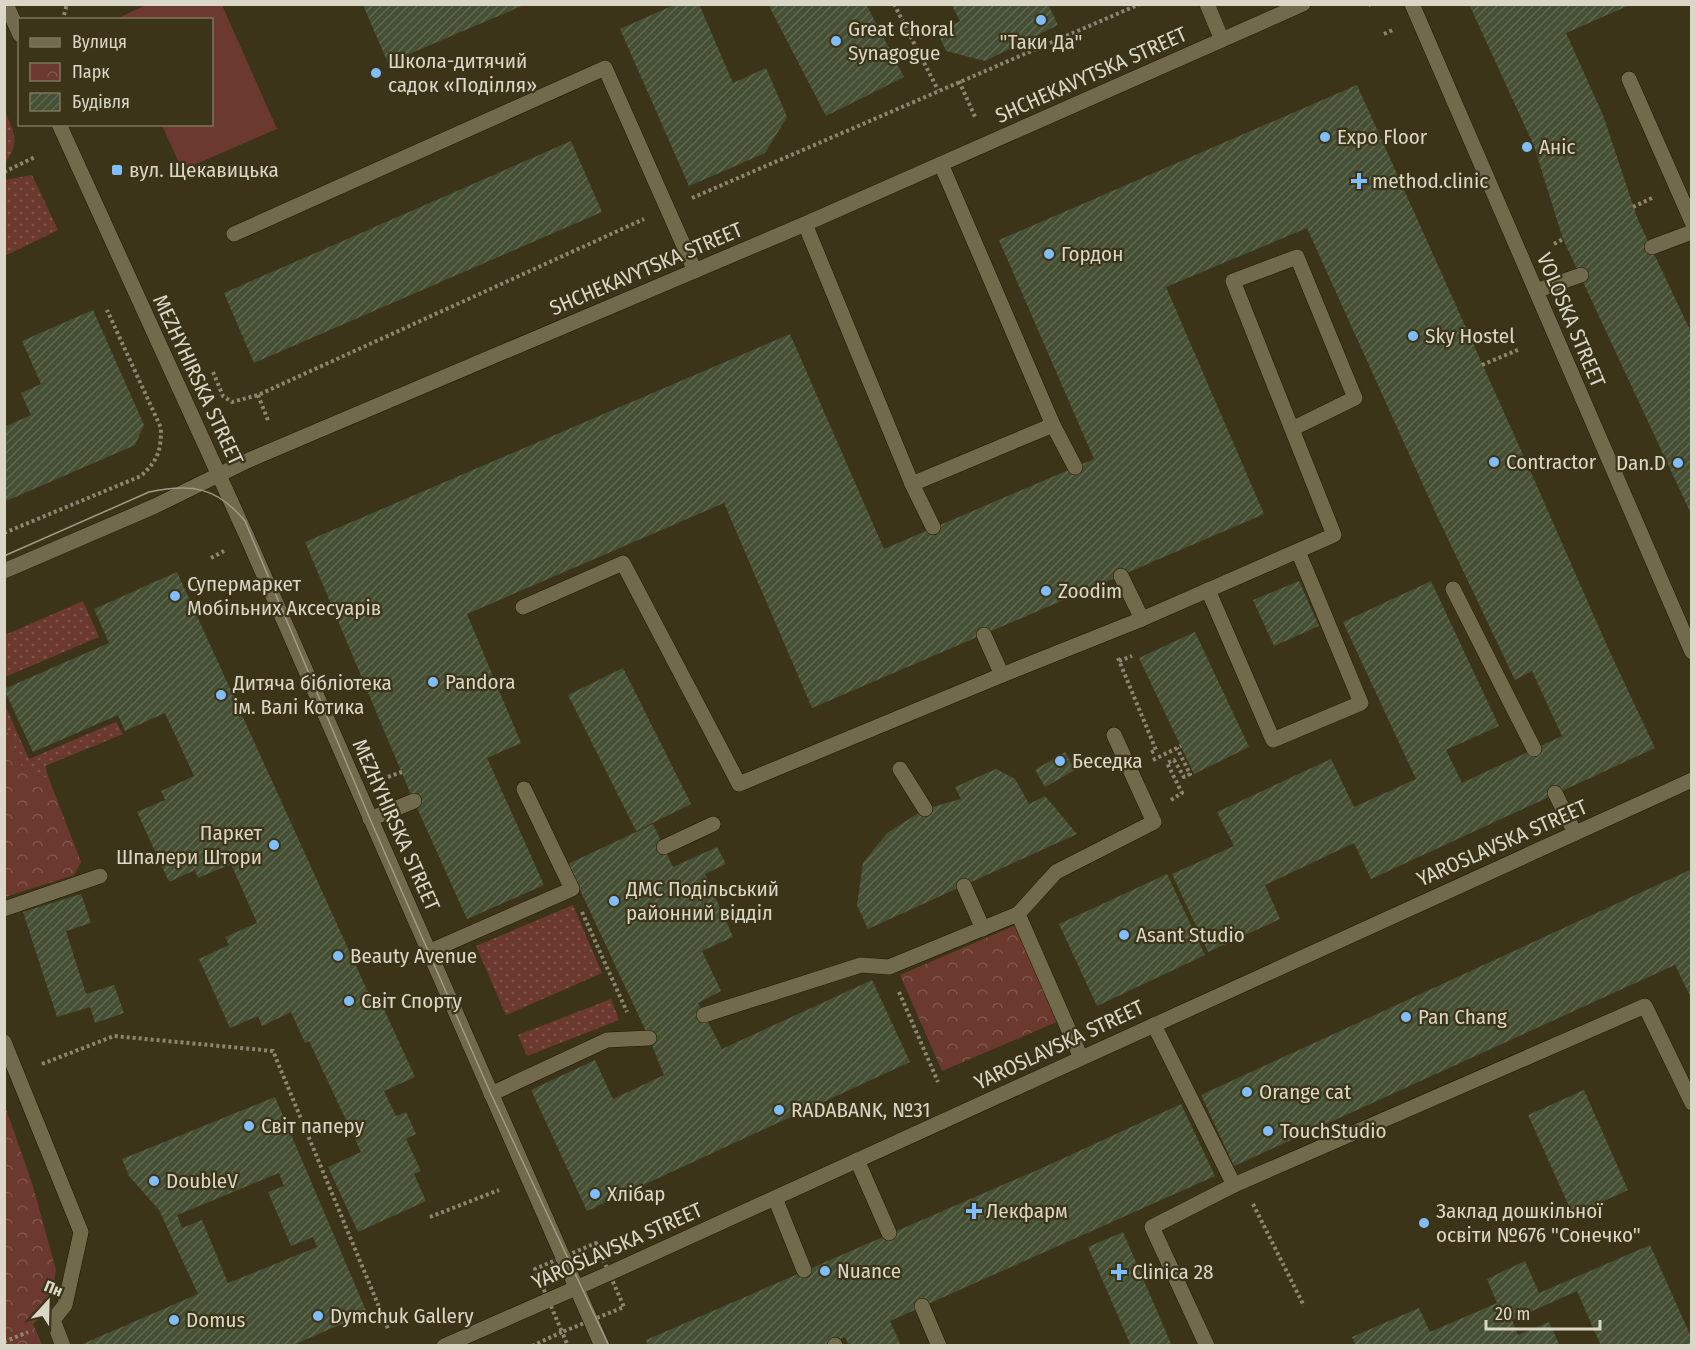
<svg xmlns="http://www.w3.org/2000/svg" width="1696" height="1350" font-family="'Fira Sans Condensed',sans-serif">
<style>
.grass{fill:url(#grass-dots)}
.park{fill:url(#park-crowns)}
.pitch{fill:#6c392f}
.building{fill:url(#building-hatch);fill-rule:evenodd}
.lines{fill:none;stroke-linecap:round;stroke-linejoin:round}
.service-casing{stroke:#231b01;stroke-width:16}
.minor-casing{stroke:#231b01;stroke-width:16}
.tertiary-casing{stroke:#231b01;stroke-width:16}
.path{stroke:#8c8671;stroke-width:4;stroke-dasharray:3 3;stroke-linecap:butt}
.service{stroke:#726a4d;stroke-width:15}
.minor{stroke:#726a4d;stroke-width:15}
.tertiary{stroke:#726a4d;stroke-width:15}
.tram{stroke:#a19b87;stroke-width:1.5}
.poi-dot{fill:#80bdfa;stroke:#3c3418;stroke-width:2}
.labels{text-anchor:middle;stroke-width:4.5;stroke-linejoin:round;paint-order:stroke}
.poi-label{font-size:21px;fill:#dbd7c7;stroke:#3c3418;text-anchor:start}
.street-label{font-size:21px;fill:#dbd7c7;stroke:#3c3418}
</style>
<defs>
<pattern id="grass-dots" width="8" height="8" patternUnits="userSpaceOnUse" patternTransform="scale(1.5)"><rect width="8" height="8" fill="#6c392f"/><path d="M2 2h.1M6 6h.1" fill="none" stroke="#80554c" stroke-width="1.8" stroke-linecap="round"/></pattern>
<pattern id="park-crowns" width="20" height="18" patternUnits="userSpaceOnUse" patternTransform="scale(1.5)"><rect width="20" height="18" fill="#6c392f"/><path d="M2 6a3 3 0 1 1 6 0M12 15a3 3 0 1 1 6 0" fill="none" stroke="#80554c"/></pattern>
<pattern id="building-hatch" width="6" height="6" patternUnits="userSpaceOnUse" patternTransform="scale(1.5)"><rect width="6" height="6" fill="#465035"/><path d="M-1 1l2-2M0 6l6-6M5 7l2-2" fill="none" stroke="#606851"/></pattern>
</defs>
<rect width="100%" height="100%" fill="#3c3418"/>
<g class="grass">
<path d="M5,111C14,134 21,141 5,163Z"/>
<polygon points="32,175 58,230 5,256 5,180"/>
<polygon points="83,601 99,637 5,677 5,635"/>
<polygon points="4,703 29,759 116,722 123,734 45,766 49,779 22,768 5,725"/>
<polygon points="573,905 602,973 506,1015 476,946"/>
<polygon points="611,999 619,1020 527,1056 518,1035"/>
</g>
<g class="park">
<polygon points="5,725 22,768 49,779 81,862 74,875 5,897"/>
<polygon points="1018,924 1059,1021 942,1071 900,975"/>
<polygon points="5,1106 32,1183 56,1270 49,1310 33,1324 42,1345 5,1345"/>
</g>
<polygon class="pitch" points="148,4 222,5 277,129 182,170 162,125 212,124 212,20 116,19"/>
<g class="building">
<polygon points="676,4 699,4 733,83 766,68 787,117 765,153 689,186 620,29"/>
<polygon points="768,4 866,4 904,77 826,116"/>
<polygon points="951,4 1048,4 1058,25 985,61 946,51 938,33 960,21"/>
<polygon points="1469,4 1632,4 1566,33 1603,115 1638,220 1692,334 1692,516 1563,239 1534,146"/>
<polygon points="363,5 524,5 388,63"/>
<polygon points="1357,85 1533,477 1608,648 1655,748 1371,879 1354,843 1265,885 1280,919 1208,952 1172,874 1234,846 1217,812 1331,759 1354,807 1416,779 1343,622 1431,581 1499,726 1446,750 1462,783 1562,736 1532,671 1515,680 1438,518 1307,228 1166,287 1264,514 812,708 724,503 467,614 521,743 487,758 544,885 467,919 409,790 305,542 790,334 884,549 1094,459 999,240"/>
<polygon points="571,141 602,212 254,363 224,293"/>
<polygon points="93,310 144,425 135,445 4,502 4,427 31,415 21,393 41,384 22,341"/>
<polygon points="177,572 376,1010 383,1007 415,1077 384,1091 396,1116 406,1112 416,1134 406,1139 421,1171 414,1174 426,1201 358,1232 328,1167 361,1152 309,1041 305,1043 291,1012 262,1026 258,1016 230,1028 199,959 229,945 225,937 257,923 231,864 198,878 195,870 169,882 137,812 165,800 161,791 194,776 165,713 125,731 118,715 33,752 4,689 109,643 94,609"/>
<polygon points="1299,581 1319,626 1274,646 1253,600"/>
<polygon points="1195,632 1249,747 1194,774 1139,658"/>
<polygon points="623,668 691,804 636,831 568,695"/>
<polygon points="1065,752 1075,770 1045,787 1035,770"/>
<polygon points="996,769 1015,779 1029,804 1045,796 1077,834 868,929 857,905 863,863 887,833 925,809 961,799 955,787"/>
<polygon points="653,824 673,867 717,847 726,864 705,874 733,937 702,951 721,991 698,1003 722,1049 872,980 910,1062 587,1211 531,1090 595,1060 613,1099 664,1075 649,1038 568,864"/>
<polygon points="1692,869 1692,1000 1675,965 1234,1166 1201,1095"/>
<polygon points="1167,874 1205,955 1097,1006 1059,924"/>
<polygon points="81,894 91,923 66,931 86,994 114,985 124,1013 95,1023 90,1007 57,1017 23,912"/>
<polygon points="1584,1090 1628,1190 1573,1215 1528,1115"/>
<path d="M275,1097L367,1313L291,1346H78L198,1294L159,1210L129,1176L122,1159ZM279,1173L284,1186L268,1192L291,1246L313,1237L317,1247L228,1283L202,1220L182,1228L177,1215Z"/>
<polygon points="1181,1104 1215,1176 890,1321 901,1346 849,1346 845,1337 826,1346 648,1346 646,1340 1051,1164"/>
<polygon points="1123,1232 1172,1346 1131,1346 1088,1247"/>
<polygon points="1650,1245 1692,1339 1692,1346 1601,1346 1577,1291 1512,1320 1518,1335 1549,1322 1560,1346 1356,1346 1352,1337 1419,1308 1430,1332 1497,1303 1487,1279 1525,1261 1539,1293"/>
</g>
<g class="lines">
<defs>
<g id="service">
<polyline points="1207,4 1222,40"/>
<polyline points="1629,79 1692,222"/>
<polyline points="805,224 912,484 1053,425 941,164"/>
<polyline points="234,234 605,68 695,271"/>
<polyline points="1652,247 1692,232"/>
<polyline points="1536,291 1581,275"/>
<polyline points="1053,425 1075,467"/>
<polyline points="912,484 933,527"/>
<polyline points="1453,589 1534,749"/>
<polyline points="1208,590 1273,740 1361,703 1298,551"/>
<polyline points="523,607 623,563 739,784 1002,675 984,635"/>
<polyline points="1142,619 1334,535 1233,281 1297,257 1355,398 1292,429"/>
<polyline points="1002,675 1142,619 1121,576"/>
<polyline points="900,769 925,809"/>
<polyline points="1555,793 1575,833"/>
<polyline points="370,819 414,801"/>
<polyline points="664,847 713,824"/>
<polyline points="964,886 983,929"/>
<polyline points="4,909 100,876"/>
<polyline points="1018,914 1056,872 1154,822 1114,735"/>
<polyline points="428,952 572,889 524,789"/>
<polyline points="704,1015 861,965 889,967 1018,914 1081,1058"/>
<polyline points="1154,1025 1234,1185 1645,1006 1692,1103"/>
<polyline points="4,1042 81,1232 65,1305 53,1320 63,1346"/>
<polyline points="491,1094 607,1040 649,1038"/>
<polyline points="857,1160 889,1233"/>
<polyline points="775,1198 804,1270"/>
<polyline points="922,1306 939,1346"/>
<polyline points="835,1345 835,1346"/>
<polyline points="1207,1346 1152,1227 1234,1185"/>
</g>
<g id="minor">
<polyline points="1412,4 1692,652"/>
<polyline points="4,571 155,506 249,460 805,224 1303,4"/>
<polyline points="444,1346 610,1273 1692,780"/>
</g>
<g id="tertiary">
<polyline points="6,4 20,35"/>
<polyline points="59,124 248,539 602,1346"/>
</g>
</defs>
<use href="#service" class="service-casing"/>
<use href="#minor" class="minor-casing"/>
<use href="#tertiary" class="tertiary-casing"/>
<g class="path">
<polyline points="894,4 938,90"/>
<polyline points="1370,4 1371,6"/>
<polyline points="64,15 67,4"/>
<polyline points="1384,34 1395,29"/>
<polyline points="959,81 976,119"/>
<polyline points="4,172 35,157"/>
<polyline points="692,198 1140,4"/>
<polyline points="1633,207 1652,198"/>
<polyline points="1554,244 1563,239"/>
<polyline points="1482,365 1520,349"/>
<polyline points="213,372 223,396 232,402 258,395 644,219"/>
<polyline points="258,395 269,423"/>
<path d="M4,533L141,476C158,460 161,451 161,428L107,310"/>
<polyline points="211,558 224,551"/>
<polyline points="1118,658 1156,750 1150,753"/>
<polyline points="1119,661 1132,656"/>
<polyline points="1153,760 1181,746"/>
<polyline points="388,777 402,772"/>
<polyline points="1171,800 1182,793 1167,763 1174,760 1184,777 1190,774 1177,748"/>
<polyline points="582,912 627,1012"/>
<polyline points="899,992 938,1082"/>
<polyline points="42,1064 114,1036 273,1051 389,1331"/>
<polyline points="1253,1204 1304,1306"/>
<polyline points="430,1217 499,1190"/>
<polygon points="596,1243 624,1307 562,1332 535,1269"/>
<polyline points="4,1342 28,1332"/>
<polyline points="532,1346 562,1332 568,1346"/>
</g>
<use href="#service" class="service"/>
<use href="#minor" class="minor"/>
<use href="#tertiary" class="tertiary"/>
<path class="tram" d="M4,556L149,492C191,483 217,487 245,521L370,819L491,1094L609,1346"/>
</g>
<g class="poi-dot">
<circle cx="1041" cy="20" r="6"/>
<circle cx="836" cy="41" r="6"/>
<circle cx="376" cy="73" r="6"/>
<circle cx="1325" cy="137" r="6"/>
<circle cx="1527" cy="147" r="6"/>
<rect x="111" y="164" width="12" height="12" rx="3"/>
<path d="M1356 172h6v6h6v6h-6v6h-6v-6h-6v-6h6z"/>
<circle cx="1049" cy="254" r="6"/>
<circle cx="1413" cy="336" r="6"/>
<circle cx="1494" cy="462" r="6"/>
<circle cx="1678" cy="463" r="6"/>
<circle cx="1046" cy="591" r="6"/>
<circle cx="175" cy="596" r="6"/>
<circle cx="433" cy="682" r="6"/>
<circle cx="221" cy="695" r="6"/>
<circle cx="1060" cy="761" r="6"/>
<circle cx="274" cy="845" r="6"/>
<circle cx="614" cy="901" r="6"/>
<circle cx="1124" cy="935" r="6"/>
<circle cx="338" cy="956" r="6"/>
<circle cx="349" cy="1001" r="6"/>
<circle cx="1406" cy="1017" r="6"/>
<circle cx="1247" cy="1092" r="6"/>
<circle cx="779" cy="1110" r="6"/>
<circle cx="249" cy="1126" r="6"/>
<circle cx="1268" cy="1131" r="6"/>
<circle cx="154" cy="1181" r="6"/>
<circle cx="595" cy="1194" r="6"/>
<path d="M971 1202h6v6h6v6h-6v6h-6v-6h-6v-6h6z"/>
<circle cx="1424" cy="1223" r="6"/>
<circle cx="825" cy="1271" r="6"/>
<path d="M1116 1263h6v6h6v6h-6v6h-6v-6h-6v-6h6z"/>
<circle cx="318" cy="1316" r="6"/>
<circle cx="174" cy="1320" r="6"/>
</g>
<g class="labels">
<g class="poi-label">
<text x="848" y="36">Great Choral<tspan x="848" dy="24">Synagogue</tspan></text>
<text x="1041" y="49" text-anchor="middle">"Таки Да"</text>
<text x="388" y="68">Школа-дитячий<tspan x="388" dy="24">садок «Поділля»</tspan></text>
<text x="1337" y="144">Expo Floor</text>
<text x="1539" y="154">Аніс</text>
<text x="129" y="177">вул. Щекавицька</text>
<text x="1372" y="188">method.clinic</text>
<text x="1061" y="261">Гордон</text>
<text x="1425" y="343">Sky Hostel</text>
<text x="1506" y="469">Contractor</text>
<text x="1666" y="470" text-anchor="end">Dan.D</text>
<text x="187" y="591">Супермаркет<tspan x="187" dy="24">Мобільних Аксесуарів</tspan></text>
<text x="1058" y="598">Zoodim</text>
<text x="445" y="689">Pandora</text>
<text x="233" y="690">Дитяча бібліотека<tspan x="233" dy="24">ім. Валі Котика</tspan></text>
<text x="1072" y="768">Беседка</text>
<text x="262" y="840" text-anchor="end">Паркет<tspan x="262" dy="24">Шпалери Штори</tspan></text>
<text x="626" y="896">ДМС Подільський<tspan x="626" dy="24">районний відділ</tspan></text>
<text x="1136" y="942">Asant Studio</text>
<text x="350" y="963">Beauty Avenue</text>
<text x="361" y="1008">Світ Спорту</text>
<text x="1418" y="1024">Pan Chang</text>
<text x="1259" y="1099">Orange cat</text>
<text x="791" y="1117">RADABANK, №31</text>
<text x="261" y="1133">Світ паперу</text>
<text x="1280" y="1138">TouchStudio</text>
<text x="166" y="1188">DoubleV</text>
<text x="607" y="1201">Хлібар</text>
<text x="986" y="1218">Лекфарм</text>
<text x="1436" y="1218">Заклад дошкільної<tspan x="1436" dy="24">освіти №676 "Сонечко"</tspan></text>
<text x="837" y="1278">Nuance</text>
<text x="1132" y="1279">Clinica 28</text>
<text x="330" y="1323">Dymchuk Gallery</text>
<text x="186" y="1327">Domus</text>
</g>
<g class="street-label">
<text transform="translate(1091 75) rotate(-24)" y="7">SHCHEKAVYTSKA STREET</text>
<text transform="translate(646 269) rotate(-23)" y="7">SHCHEKAVYTSKA STREET</text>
<text transform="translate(1571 320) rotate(67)" y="7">VOLOSKA STREET</text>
<text transform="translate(198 380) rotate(65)" y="7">MEZHYHIRSKA STREET</text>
<text transform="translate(396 825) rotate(66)" y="7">MEZHYHIRSKA STREET</text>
<text transform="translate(1502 843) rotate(-24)" y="7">YAROSLAVSKA STREET</text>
<text transform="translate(1059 1045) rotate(-25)" y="7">YAROSLAVSKA STREET</text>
<text transform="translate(617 1246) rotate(-24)" y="7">YAROSLAVSKA STREET</text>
</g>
</g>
<rect width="1696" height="1350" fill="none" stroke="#dbd7c7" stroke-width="12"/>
<rect x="18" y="18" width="195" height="108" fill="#3c3418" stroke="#7c755e" stroke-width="1.5"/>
<rect x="30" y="38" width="30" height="9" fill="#726a4d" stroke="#7c755e" stroke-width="1.5"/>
<text x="72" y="48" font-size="18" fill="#dbd7c7">Вулиця</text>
<rect x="30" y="63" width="30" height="18" fill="url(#park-crowns)" stroke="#7c755e" stroke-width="1.5"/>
<text x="72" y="78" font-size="18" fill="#dbd7c7">Парк</text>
<rect x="30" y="93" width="30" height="18" fill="url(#building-hatch)" stroke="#7c755e" stroke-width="1.5"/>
<text x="72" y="108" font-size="18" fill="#dbd7c7">Будівля</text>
<g transform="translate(48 1302) rotate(22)" stroke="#3c3418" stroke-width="4.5" paint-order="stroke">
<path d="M0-4.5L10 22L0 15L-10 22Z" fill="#dbd7c7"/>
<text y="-9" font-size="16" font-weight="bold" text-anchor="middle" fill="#dbd7c7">Пн</text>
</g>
<path d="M1486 1320v9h114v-9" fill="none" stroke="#dbd7c7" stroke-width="3"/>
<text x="1495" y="1320" font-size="18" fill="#dbd7c7" stroke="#3c3418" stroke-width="4.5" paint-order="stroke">20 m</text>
</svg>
